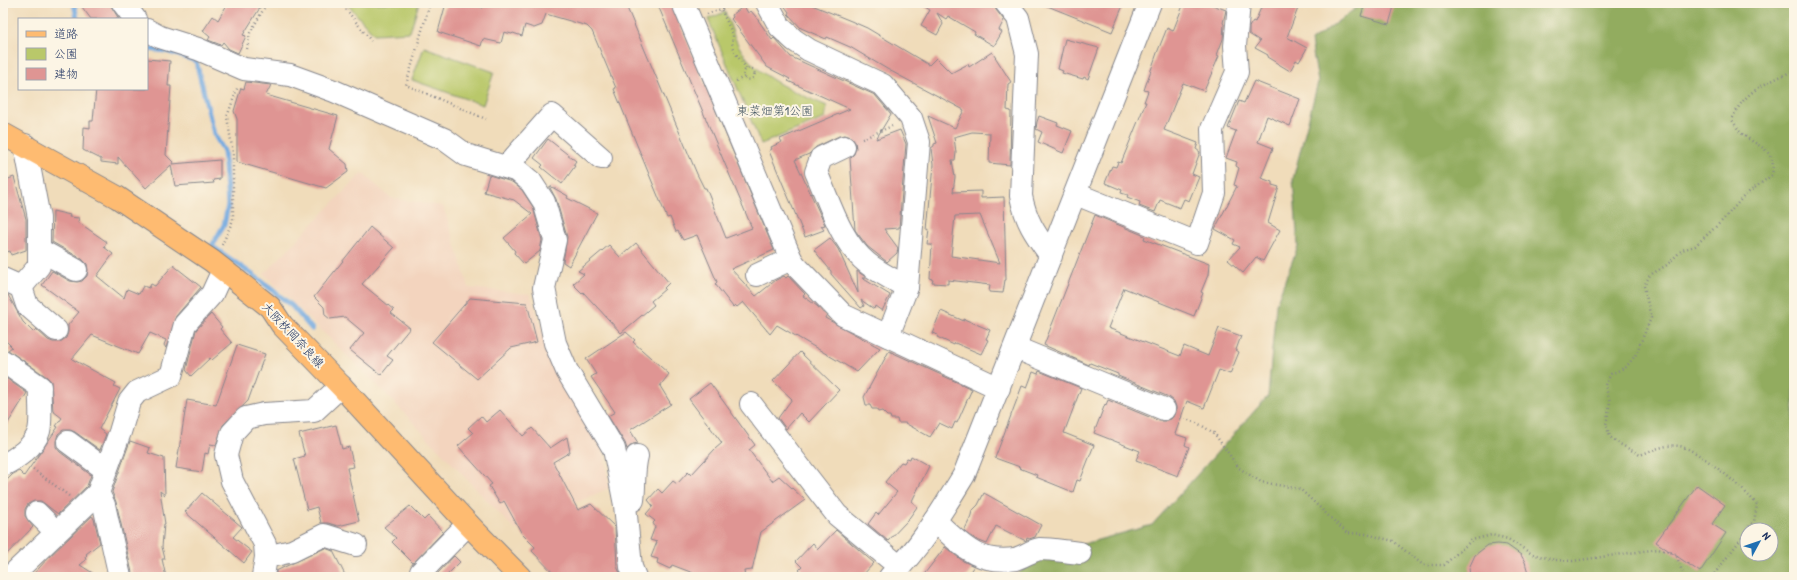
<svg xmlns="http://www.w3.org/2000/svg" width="1797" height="580" font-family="'Patrick Hand','Klee One',sans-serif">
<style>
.built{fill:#f3d4be}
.green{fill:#b9c86a;stroke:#6a7c64}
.forest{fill:#92ac5e;stroke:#566e5e;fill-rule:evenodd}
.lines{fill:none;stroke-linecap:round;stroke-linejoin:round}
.stream{stroke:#72a9e0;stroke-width:5}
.building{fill:#df9593;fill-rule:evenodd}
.minor-casing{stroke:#86868c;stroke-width:24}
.major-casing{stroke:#86868c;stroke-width:24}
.path{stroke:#86868c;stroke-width:2.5;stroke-dasharray:1 3;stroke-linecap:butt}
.minor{stroke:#fff;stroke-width:22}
.major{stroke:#febb71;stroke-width:22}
.labels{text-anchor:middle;stroke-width:4;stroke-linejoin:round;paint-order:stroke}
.park-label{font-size:12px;fill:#425561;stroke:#fcf5e5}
.street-label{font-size:12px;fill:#1b2f5e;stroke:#fcf5e5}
</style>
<rect width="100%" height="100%" fill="#fcf5e5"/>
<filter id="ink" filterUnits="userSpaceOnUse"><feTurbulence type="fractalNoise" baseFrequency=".025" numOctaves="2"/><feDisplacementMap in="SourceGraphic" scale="8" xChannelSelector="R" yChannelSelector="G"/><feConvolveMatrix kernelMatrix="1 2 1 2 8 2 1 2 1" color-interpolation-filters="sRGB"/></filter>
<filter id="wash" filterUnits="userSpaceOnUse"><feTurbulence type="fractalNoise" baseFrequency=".012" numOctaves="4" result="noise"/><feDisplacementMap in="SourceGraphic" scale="16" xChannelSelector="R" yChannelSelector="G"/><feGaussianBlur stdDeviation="0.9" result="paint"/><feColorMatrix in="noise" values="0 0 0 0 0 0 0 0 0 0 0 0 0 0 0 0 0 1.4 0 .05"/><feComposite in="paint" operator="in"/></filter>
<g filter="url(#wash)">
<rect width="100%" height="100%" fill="#f0dcba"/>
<polygon class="built" points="362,173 391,198 443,206 469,288 530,294 547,343 603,445 609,488 515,530 387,395 264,274"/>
<g class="green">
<polygon points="346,3 419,3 410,32 374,34"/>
<path d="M725,12C731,25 735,43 744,54C763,80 797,93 827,106L825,118L761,144L708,19Z"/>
<polygon points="424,47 494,72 483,105 412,80"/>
</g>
<path class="forest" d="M1363,3H1794V577H1014L1040,556L1152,525L1268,396L1276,304L1298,246L1293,179L1318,82L1311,41ZM1747,530H1771V554H1747Z"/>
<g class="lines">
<g class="stream">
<polyline points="74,3 77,19"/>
<polyline points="147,49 166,51 196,61 214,134 224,151 228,205 224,225 212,246 260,280 292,306 312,329"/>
</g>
</g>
<g id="blocks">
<g class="building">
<polygon points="79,3 109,3 119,19 91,19"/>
<polygon points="228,3 263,3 243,35 246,36 238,53 229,49 223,42 221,45 208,40 210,37 203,31 213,16 218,20"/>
<polygon points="446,3 469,3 483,8 485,3 625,3 697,174 704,188 706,188 726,238 752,228 657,3 671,3 774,250 731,269 756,296 776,280 784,276 786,278 788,276 805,294 803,296 817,306 826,316 825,318 880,348 857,372 777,325 770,334 743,302 737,307 735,305 733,307 715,284 717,282 697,235 683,240 678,231 676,232 670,217 667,218 614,89 616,88 592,31 587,26 546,14 542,25 534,28 525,25 522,36 513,33 512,34 504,32 501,43 483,39 481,46 438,32"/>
<path d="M782,3H807L851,21L867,28L929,65L936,58L951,73L968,64L969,67L992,52L1011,82L1008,84L1007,110L1011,111L1010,165L989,163L990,133L972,132L954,137L956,153L955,160H952L955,177L953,192L981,191V198L1004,197L1006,280H1005L1003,293L989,292L990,285L948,280V284L932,283L933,280L930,279L932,244H927L929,229L927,230L933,165L931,148L934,146V144L937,143L928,116L955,128L964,110L887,69L850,47L827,37L826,39L801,28L788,14L789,12ZM980,215L1000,263L951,256L955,216Z"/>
<polygon points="918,3 994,3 996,10 1004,20 999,30 1002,32 994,46 974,34 975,32 948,16 946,19 937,13 943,24 937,35 921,26 930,10"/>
<polygon points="1040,3 1124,3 1112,32"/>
<polygon points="1184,3 1207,3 1226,10 1223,23 1224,24 1223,39 1217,55 1219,56 1204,91 1183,83 1164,130 1198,143 1196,149 1200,152 1192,174 1199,177 1189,201 1184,199 1180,208 1160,200 1155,212 1139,206 1140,202 1127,197 1128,195 1121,193 1122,190 1105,183 1112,166 1116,167 1118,162 1121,163 1146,102 1144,102 1148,91 1144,90 1157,53 1167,28 1173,31"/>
<polygon points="1263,3 1300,3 1287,37 1307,48 1299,62 1296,60 1290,71 1267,57 1268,55 1255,48 1260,41 1249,34 1249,27 1253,21 1255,22"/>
<polygon points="1365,3 1395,3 1389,24 1361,16"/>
<polygon points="744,6 748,13 751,11 756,17 772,40 774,38 791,57 875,95 891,114 876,139 900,130 906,144 899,228 884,229 898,248 897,253 887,262 867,246 855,230 850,158 854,154 856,148 855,142 851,137 845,135 839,136 816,147 809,154 795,160 825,225 821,226 824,230 805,237 769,151 772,149 771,147 782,142 780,139 850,109 788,81 790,79 767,67 731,19 733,17 732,15"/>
<polygon points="1065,39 1099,48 1088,79 1084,77 1083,79 1062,73 1063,71 1058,69"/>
<polygon points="147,59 170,61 168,86 171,86 166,155 173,162 172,164 220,160 220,179 213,180 214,183 175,186 171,165 146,188 118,157 118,164 101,162 101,159 83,150 84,127 90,128 90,121 93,121 96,89 147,89"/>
<polygon points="1254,81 1300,99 1290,126 1267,116 1258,142 1273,148 1261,178 1272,182 1272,185 1279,187 1268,223 1280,230 1263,261 1256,257 1243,273 1228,260 1240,247 1233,244 1235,240 1215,229 1237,186 1234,185 1239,168 1236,166 1237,162 1226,158 1236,131 1228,128 1239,101 1244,103"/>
<polygon points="246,82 271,85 266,95 338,116 329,149 347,164 348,172 326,188 237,162 237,119 234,111 241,88 244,89"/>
<polygon points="1039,116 1058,123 1057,125 1072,131 1063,153 1038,142 1042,132 1036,129 1037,122"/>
<polygon points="548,139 576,161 573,165 575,166 562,184 541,167 543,165 534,158"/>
<polygon points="489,175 512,182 522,190 533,207 542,240 540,251 524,264 514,253 515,251 504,238 532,214 514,200 484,192"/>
<polygon points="14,177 26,219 26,250 11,255 10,251 3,253 3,181"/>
<polygon points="550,186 568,196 567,198 597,213 569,266 563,262 567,237 556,199 550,188"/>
<polygon points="53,211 70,215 69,217 79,218 78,222 107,242 104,247 113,254 97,276 124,298 127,289 139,294 143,286 149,288 151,284 155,286 173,265 201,287 176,316 166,348 164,345 166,340 150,333 138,354 92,335 72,359 116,383 114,386 120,389 99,429 106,434 100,450 75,432 70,430 63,430 58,434 56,441 56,447 60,452 91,475 87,486 58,514 41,501 34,501 28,504 25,509 25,516 33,527 3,558 3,484 13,474 19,471 24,476 58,427 56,426 62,418 53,411 51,381 47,377 8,350 12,347 3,338 3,293 8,295 23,322 33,332 36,329 48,340 53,342 60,342 66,338 68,332 68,325 79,312 42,285 52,271 70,281 77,282 82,281 87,276 88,270 87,264 82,259 52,242"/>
<polygon points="1095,215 1145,236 1144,239 1209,264 1208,275 1201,292 1203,293 1194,316 1124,288 1108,328 1180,356 1184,346 1208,356 1219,328 1241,336 1236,350 1239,352 1230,374 1219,370 1204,408 1187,401 1175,434 1187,438 1185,445 1189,447 1178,476 1136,460 1140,451 1094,433 1105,404 1106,405 1108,400 1159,421 1165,421 1171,419 1176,413 1176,407 1174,401 1169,397 1118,376 1118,374 1090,363 1089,365 1044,345"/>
<polygon points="370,227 394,248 362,284 394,310 391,313 410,328 387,356 393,360 381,375 350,350 364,333 345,317 330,319 325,315 324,307 314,297"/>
<polygon points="830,238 838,249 858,293 857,271 867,278 862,278 890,295 882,311 875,306 874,309 861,300 864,306 861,308 831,274 831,271 814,250"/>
<polygon points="636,243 669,283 664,288 665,289 651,301 654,305 621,333 583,292 582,293 573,284 584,274 578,271 609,245 620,257"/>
<polygon points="470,298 527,303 537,342 511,348 477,379 432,342"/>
<polygon points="941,311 964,321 964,319 990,330 986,339 988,340 981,354 955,343 954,345 937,337 938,335 932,333"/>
<polygon points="211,314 222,327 220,329 232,343 212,360 210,358 191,376 186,370 196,330"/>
<polygon points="626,332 635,340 633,342 669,374 660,386 671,404 630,430 638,443 633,444 627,449 625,443 608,416 615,412 591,377 596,374 586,359"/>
<polygon points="237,345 265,354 248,401 223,425 216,445 210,444 208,454 205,453 202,472 176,468 187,400 216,405"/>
<polygon points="889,351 972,389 957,423 955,422 952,429 939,423 930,437 905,423 898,423 897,419 891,419 890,416 887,416 882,411 878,412 877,409 872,409 870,405 866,405 864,397"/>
<polygon points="800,352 839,390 809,422 800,413 786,429 778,418 792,399 773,381"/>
<polygon points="1039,371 1081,388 1064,433 1094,445 1080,481 1077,480 1073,492 1036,477 1037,475 1019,468 1020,467 995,458 1022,386 1027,388 1033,372 1038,374"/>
<polygon points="3,376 27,393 3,431"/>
<polygon points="710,383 755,445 749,450 772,481 779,476 805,500 761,532 752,570 744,571 745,577 694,577 693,573 672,565 670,569 657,563 658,559 651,557 657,542 650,540 655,527 653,523 655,521 646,514 653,506 648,500 658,489 662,493 673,481 677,484 688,472 691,475 715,449 722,443 689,399"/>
<polygon points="500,410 523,436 532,428 550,448 567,437 570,452 553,462 578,510 591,504 615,527 617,567 622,577 557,577 532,551 535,547 522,534 504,501 500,504 489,486 492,484 458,446 473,433 468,428 481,416 486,422"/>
<polygon points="336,425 342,449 349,447 354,467 347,468 359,521 338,526 328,523 321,523 317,507 307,510 294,459 305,456 299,434"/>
<polygon points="130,441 150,448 148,453 164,458 165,495 160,491 165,524 164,524 162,547 165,559 162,559 166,577 133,577 116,502 112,492"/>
<polygon points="911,456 929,466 912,501 917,507 907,521 888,541 868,524 876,513 878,515 897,492 885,482 901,462 904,463 907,458 910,459"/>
<polygon points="1697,485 1725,505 1712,524 1726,533 1700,572 1656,542"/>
<polygon points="202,493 242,527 233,537 252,552 244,563 185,512"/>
<polygon points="984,493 1041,525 1035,537 1029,539 1027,538 1026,541 996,526 987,544 977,540 964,531 970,519 972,511 978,505"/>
<polygon points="410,506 424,520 428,516 443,532 413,563 392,542 396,538 384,527"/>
<polygon points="92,516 94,519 100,543 86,554 87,555 85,557 86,560 80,565 99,577 31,577 48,558"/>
<polygon points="836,530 874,563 861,577 806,577 799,570 802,567 796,561 813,543 818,549"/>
<polygon points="1498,544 1507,545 1521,555 1525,562 1529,577 1470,577 1469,568 1475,555 1488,545"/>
<polygon points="945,547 963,561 974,566 966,577 922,577"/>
<polygon points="325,548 333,551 346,577 276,577 276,571"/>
<polygon points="454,556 460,562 445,577 440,577 437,574"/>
</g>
</g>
</g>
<g filter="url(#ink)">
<use href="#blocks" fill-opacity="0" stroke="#86868c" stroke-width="1"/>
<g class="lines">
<defs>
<g id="minor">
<polyline points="123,3 135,19"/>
<polyline points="683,3 791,259 795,265 843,315 999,388"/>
<polyline points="767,3 780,27 794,40 809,50 883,85 911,118 919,142 907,287 888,336"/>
<path d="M1006,3L1018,18L1027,54L1021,196C1026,222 1036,235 1051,256"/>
<polyline points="147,30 160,37 198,49 244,69 290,75 334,91 444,139 466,155 518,171 531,182 544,202 555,240 544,288 555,343 567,371 614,449 625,505 631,567 635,577"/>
<path d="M844,147L821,158L816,172C830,203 840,241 867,263C879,273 894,280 907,287"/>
<polyline points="506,167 552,115 601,158"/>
<polyline points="1076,194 1197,243 1214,193 1212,129 1237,72 1235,46 1239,3"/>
<polyline points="40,250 76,270"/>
<polyline points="757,275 791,259"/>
<polyline points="3,279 21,287 39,266 39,218 25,145"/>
<polyline points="21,287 27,305 56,330"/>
<polyline points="1016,348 1164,409"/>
<path d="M3,361L40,387C39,400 42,419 39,431C35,446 16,459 3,465"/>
<polyline points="751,404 837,515 900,567"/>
<polyline points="68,442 106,470"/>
<polyline points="98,493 104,505 120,577"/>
<path d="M629,502L633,500C635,485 633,471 637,456"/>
<polyline points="37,513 56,532"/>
<path d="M935,521C962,545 976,564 1015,559C1023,557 1032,550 1040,549C1053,549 1067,552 1080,553"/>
<polyline points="266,557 292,551 324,535 356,545"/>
<polyline points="421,572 468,524"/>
<polyline points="263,576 266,557 265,544 232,481 226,455 232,433 246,418 264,414 314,411 341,386"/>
<polyline points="10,577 98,493 120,432 129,402 137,392 171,376 185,324 212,294 223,270"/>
<path d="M890,577C920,548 942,511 964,475L1150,3"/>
</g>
<polyline id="major" points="3,134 117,197 212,261 270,307 282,325 341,386 468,524 520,577"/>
</defs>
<use href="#minor" class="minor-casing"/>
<use href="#major" class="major-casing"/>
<g class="path">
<polyline points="341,3 371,41"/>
<polyline points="430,3 406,85 486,119"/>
<polyline points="718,3 733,35 732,43 736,54 747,69"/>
<polyline points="707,14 739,3"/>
<polyline points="247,49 250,33 267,3"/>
<circle cx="749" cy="74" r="5.5"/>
<polyline points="736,81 744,77"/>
<polyline points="862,139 892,126"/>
<polyline points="222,245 233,220 233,153 227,117 238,86"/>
<polyline points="1181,417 1199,424 1214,433 1239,468 1261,482 1300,489 1347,533 1366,534 1393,541 1423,565 1444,565 1472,540 1492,535 1508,539 1532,554 1555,560 1573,561 1658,549 1676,554 1684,577"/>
<polyline points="33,469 69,496"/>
<path d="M1747,530L1754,521L1757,505C1746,490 1697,448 1679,446C1665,444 1653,450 1640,455L1620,444L1610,437L1606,425L1610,402L1605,385L1611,374L1626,367L1635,356L1651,318L1644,286L1650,275L1667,265L1682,250L1695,246L1723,220L1745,195L1772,175C1777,148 1758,148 1741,133C1738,130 1735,124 1732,120C1744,89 1767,84 1794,70"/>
<polyline points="1712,577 1747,531"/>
</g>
<use href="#minor" class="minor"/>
<use href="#major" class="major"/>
</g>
</g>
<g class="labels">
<g class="park-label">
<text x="775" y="115">東菜畑第1公園</text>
</g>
<g class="street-label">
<text transform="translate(293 335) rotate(47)" y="4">大阪枚岡奈良線</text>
</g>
</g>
<rect width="1797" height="580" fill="none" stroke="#fcf5e5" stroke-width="16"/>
<rect x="18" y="18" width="130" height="72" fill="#fcf5e5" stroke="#a2a6af"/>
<rect x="26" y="31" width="20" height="6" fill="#febb71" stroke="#a2a6af"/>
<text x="54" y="38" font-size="12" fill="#1b2f5e">道路</text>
<rect x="26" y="48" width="20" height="12" fill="#b9c86a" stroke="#a2a6af"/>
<text x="54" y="58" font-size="12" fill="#1b2f5e">公園</text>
<rect x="26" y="68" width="20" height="12" fill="#df9593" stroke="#a2a6af"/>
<text x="54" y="78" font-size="12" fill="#1b2f5e">建物</text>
<g transform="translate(1759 542) rotate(50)"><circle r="19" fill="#fcf5e5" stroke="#a2a6af"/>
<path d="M0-3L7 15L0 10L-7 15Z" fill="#1f6fb2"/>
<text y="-6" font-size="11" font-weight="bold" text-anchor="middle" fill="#1b2f5e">N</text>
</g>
</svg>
